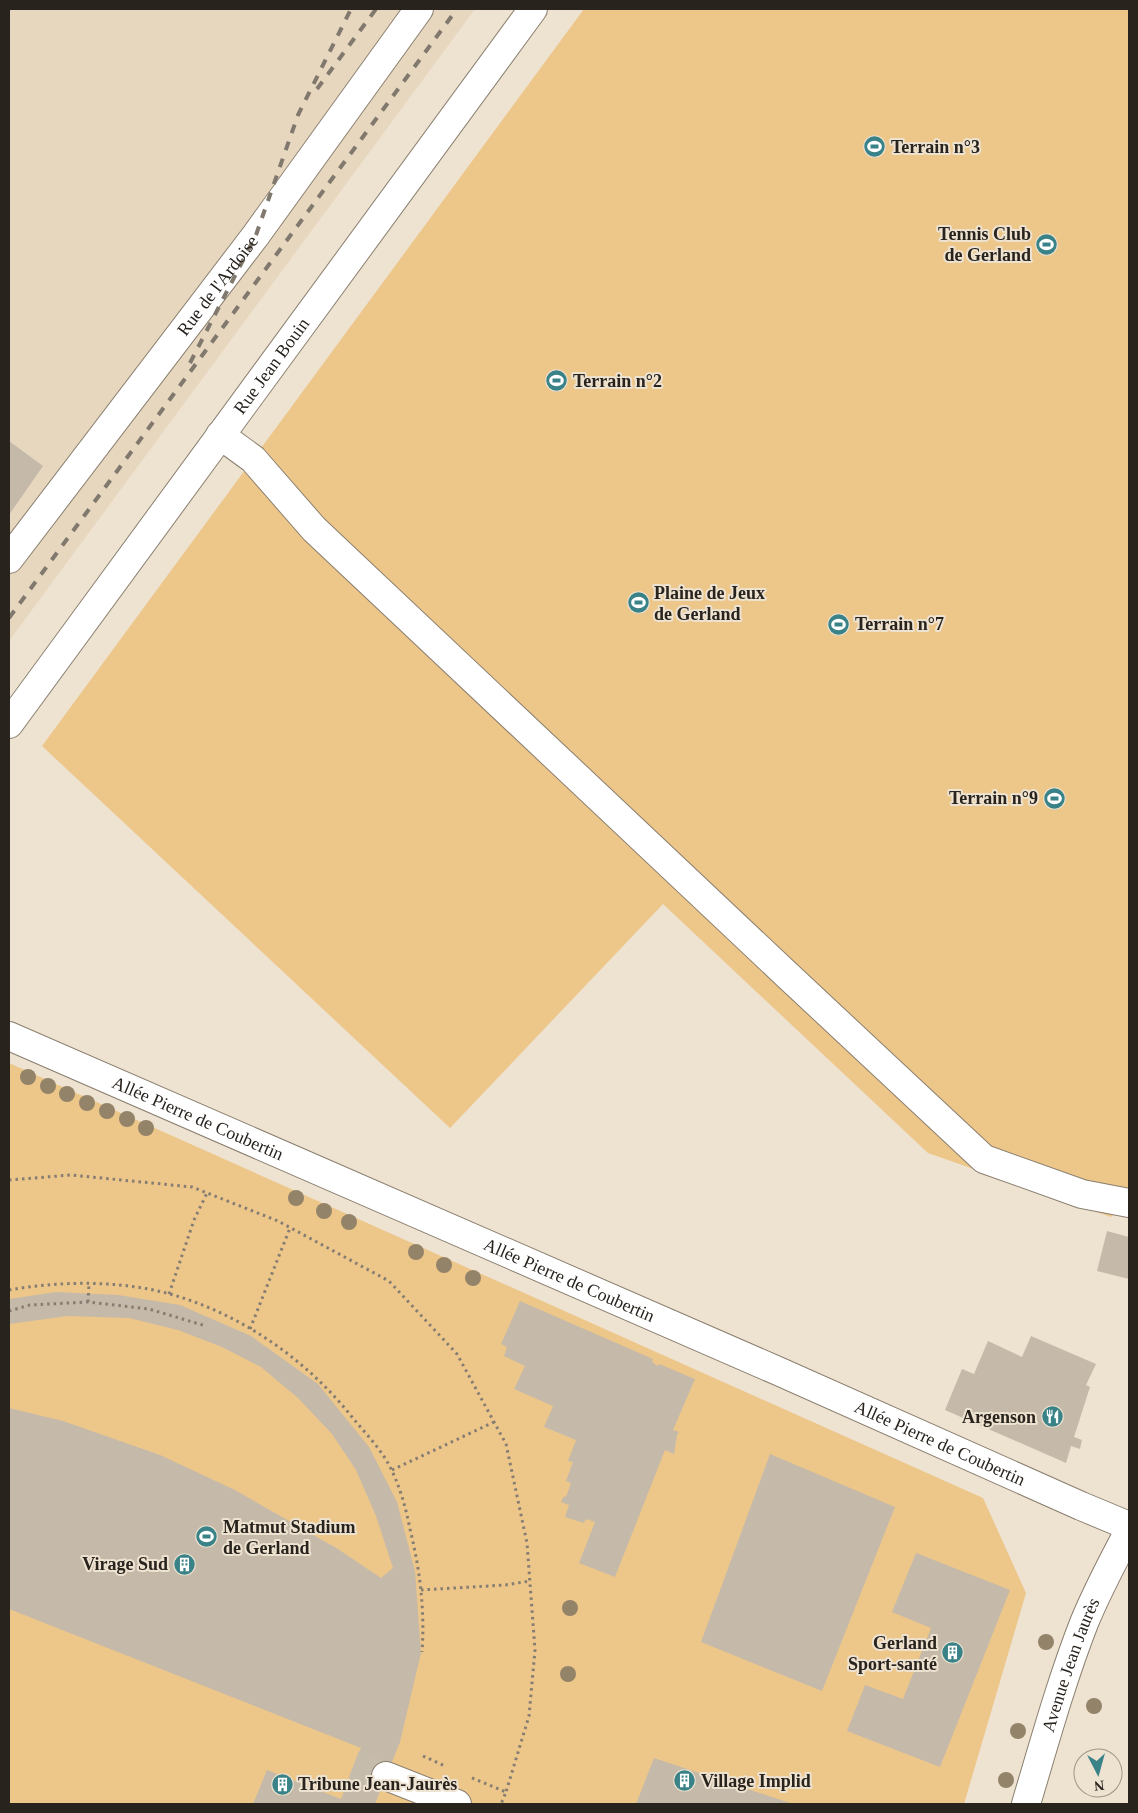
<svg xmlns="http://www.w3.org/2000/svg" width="1138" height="1813" font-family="Georgia,serif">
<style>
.built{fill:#e7d7bf}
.green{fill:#edc68a}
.building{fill:#c5baa9}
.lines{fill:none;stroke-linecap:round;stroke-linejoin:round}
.minor-tunnel{stroke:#c6bcac;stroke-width:28;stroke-dasharray:28 14;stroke-linecap:butt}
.minor-casing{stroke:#8a7f6f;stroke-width:30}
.path{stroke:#867d72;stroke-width:3;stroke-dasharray:2.5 4;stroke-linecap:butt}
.minor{stroke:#fff;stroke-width:28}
.rail{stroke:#81796e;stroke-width:4;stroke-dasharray:9 9;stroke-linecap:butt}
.tree{fill:#938369}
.labels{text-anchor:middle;stroke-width:4;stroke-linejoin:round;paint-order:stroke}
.poi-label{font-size:18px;font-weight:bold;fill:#28231d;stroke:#eee2d0;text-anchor:start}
.street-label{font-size:18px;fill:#28231d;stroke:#eee2d0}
</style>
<rect width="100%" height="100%" fill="#eee2d0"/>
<polygon class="built" points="9,9 475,9 9,641"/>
<g class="green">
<polygon points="584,9 1129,9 1129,1197 1111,1217 928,1153 663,904 450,1128 42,746"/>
<polygon points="9,1063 983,1498 1026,1593 964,1804 9,1804"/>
</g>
<g class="building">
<polygon points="9,441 43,466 9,515"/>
<polygon points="1107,1231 1129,1237 1129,1279 1097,1271"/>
<polygon points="56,1292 118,1295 180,1305 251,1336 318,1384 369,1447 397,1502 415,1571 421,1653 400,1742 375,1804 253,1804 267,1770 341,1799 361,1748 9,1609 9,1408 63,1421 160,1455 235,1490 338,1549 381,1578 393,1568 376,1516 356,1470 332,1434 298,1398 261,1367 222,1347 178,1330 129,1318 68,1316 9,1324 9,1299"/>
<polygon points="520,1301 653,1359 652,1362 658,1366 659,1364 695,1379 673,1430 679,1432 677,1435 674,1454 665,1450 615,1577 579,1563 595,1522 586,1519 584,1523 565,1517 569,1505 561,1502 564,1496 566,1497 571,1483 566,1481 573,1462 568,1461 576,1440 544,1427 553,1406 514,1389 525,1366 504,1356 507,1347 501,1344"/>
<polygon points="1031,1336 1096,1364 1086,1385 1090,1387 1074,1437 1082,1440 1080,1449 1071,1446 1066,1463 945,1410 962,1369 974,1374 988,1341 1022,1357"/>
<polygon points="770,1454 895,1507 822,1691 701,1642"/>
<polygon points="916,1553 1010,1590 940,1767 847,1731 865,1685 903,1699 931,1628 892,1612"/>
<polygon points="654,1758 793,1804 636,1804"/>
</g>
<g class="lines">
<polyline class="minor-tunnel" points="354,1764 386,1776"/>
<defs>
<g id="minor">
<polyline points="220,435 253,459 314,529 785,973 984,1159 1082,1194 1129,1203"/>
<path id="s1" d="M9,559L256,235L419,9"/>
<path id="s2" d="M9,724L533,9"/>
<path id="s3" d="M9,1036L778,1371L1081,1506L1129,1526"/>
<polyline points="386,1776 457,1804"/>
<path id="s4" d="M1026,1804C1044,1744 1061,1682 1084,1623C1097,1591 1113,1561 1129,1531"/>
</g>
</defs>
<use href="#minor" class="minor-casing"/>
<g class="path">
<polyline points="9,1180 71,1175 192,1187 278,1221 389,1281 457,1354 506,1444 527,1543 535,1650 529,1716 506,1792"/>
<path d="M9,1290C60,1281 119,1280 170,1294C241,1314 306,1359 352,1417C366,1434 383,1451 392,1471C401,1490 406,1509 410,1529C420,1570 425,1610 422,1652"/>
<polyline points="169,1294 194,1220 207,1193"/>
<polyline points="88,1302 89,1284"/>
<polyline points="9,1311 30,1305 88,1302 149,1309 206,1326"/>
<polyline points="250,1329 290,1228"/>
<polyline points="392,1470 494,1422"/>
<polyline points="421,1590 505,1585 530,1581"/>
<polyline points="423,1756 445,1766"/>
<polyline points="472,1778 506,1792 501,1804"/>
</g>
<use href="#minor" class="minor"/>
<g class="rail">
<polyline points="317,89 376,9"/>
<polyline points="190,363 256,235 298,115 351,9"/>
<polyline points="9,618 457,9"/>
</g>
</g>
<g class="tree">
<circle cx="28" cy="1077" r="8"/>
<circle cx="48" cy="1086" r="8"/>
<circle cx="67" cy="1094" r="8"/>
<circle cx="87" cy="1103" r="8"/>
<circle cx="107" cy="1111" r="8"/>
<circle cx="127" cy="1119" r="8"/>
<circle cx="146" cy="1128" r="8"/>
<circle cx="296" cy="1198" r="8"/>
<circle cx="324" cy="1211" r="8"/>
<circle cx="349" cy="1222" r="8"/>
<circle cx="416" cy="1252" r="8"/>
<circle cx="444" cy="1265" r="8"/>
<circle cx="473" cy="1278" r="8"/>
<circle cx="570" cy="1608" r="8"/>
<circle cx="1046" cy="1642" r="8"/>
<circle cx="568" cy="1674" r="8"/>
<circle cx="1094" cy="1706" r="8"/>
<circle cx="1018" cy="1731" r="8"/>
<circle cx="1006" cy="1780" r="8"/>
</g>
<defs>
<symbol id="stadium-disc" viewBox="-11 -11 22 22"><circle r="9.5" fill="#398287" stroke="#eee2d0"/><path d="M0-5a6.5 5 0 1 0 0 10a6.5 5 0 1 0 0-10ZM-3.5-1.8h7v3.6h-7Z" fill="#fff"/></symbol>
<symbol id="restaurant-disc" viewBox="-11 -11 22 22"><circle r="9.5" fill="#398287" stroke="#eee2d0"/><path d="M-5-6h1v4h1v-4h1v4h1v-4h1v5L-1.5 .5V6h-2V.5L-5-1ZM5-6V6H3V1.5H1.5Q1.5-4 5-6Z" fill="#fff"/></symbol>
<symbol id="building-disc" viewBox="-11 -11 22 22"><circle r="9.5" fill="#398287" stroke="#eee2d0"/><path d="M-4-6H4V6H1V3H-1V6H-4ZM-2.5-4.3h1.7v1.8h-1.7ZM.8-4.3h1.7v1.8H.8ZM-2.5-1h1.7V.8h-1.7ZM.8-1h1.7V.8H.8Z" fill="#fff"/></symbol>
</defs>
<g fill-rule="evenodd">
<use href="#stadium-disc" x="862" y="134" width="25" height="25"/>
<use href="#stadium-disc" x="1034" y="232" width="25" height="25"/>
<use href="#stadium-disc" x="544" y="368" width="25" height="25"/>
<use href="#stadium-disc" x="626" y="590" width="25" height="25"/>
<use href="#stadium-disc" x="826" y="612" width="25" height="25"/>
<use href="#stadium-disc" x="1042" y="786" width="25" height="25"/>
<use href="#restaurant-disc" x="1040" y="1404" width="25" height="25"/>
<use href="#stadium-disc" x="194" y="1524" width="25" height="25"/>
<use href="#building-disc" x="172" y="1552" width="25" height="25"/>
<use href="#building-disc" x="940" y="1640" width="25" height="25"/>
<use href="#building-disc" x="672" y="1768" width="25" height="25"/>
<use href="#building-disc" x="270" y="1772" width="25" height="25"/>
</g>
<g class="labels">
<g class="poi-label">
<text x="891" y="153">Terrain n°3</text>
<text x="1031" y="240" text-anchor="end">Tennis Club<tspan x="1031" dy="21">de Gerland</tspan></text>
<text x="573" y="387">Terrain n°2</text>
<text x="654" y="599">Plaine de Jeux<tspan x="654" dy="21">de Gerland</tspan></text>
<text x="855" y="630">Terrain n°7</text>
<text x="1038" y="804" text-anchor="end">Terrain n°9</text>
<text x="1036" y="1423" text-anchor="end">Argenson</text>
<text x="223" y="1533">Matmut Stadium<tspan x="223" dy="21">de Gerland</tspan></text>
<text x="168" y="1570" text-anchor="end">Virage Sud</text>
<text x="937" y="1649" text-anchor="end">Gerland<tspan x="937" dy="21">Sport-santé</tspan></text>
<text x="701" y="1787">Village Implid</text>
<text x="298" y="1790">Tribune Jean-Jaurès</text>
</g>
<g class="street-label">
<text dy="6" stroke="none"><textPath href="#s1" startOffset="344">Rue de l'Ardoise</textPath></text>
<text dy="6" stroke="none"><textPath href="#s2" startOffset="444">Rue Jean Bouin</textPath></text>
<text dy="6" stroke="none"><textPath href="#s3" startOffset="206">Allée Pierre de Coubertin</textPath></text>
<text dy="6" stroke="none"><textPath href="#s3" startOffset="611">Allée Pierre de Coubertin</textPath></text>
<text dy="6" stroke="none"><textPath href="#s3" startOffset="1016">Allée Pierre de Coubertin</textPath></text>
<text dy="6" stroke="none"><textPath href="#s4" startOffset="146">Avenue Jean Jaurès</textPath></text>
</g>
</g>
<rect width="1138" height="1813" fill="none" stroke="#28231d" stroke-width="20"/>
<g transform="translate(1098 1773) rotate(174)"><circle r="24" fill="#eee2d0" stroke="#9f9688"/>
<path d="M0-4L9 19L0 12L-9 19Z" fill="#398287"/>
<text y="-8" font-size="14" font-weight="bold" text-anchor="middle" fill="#28231d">N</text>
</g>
</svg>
